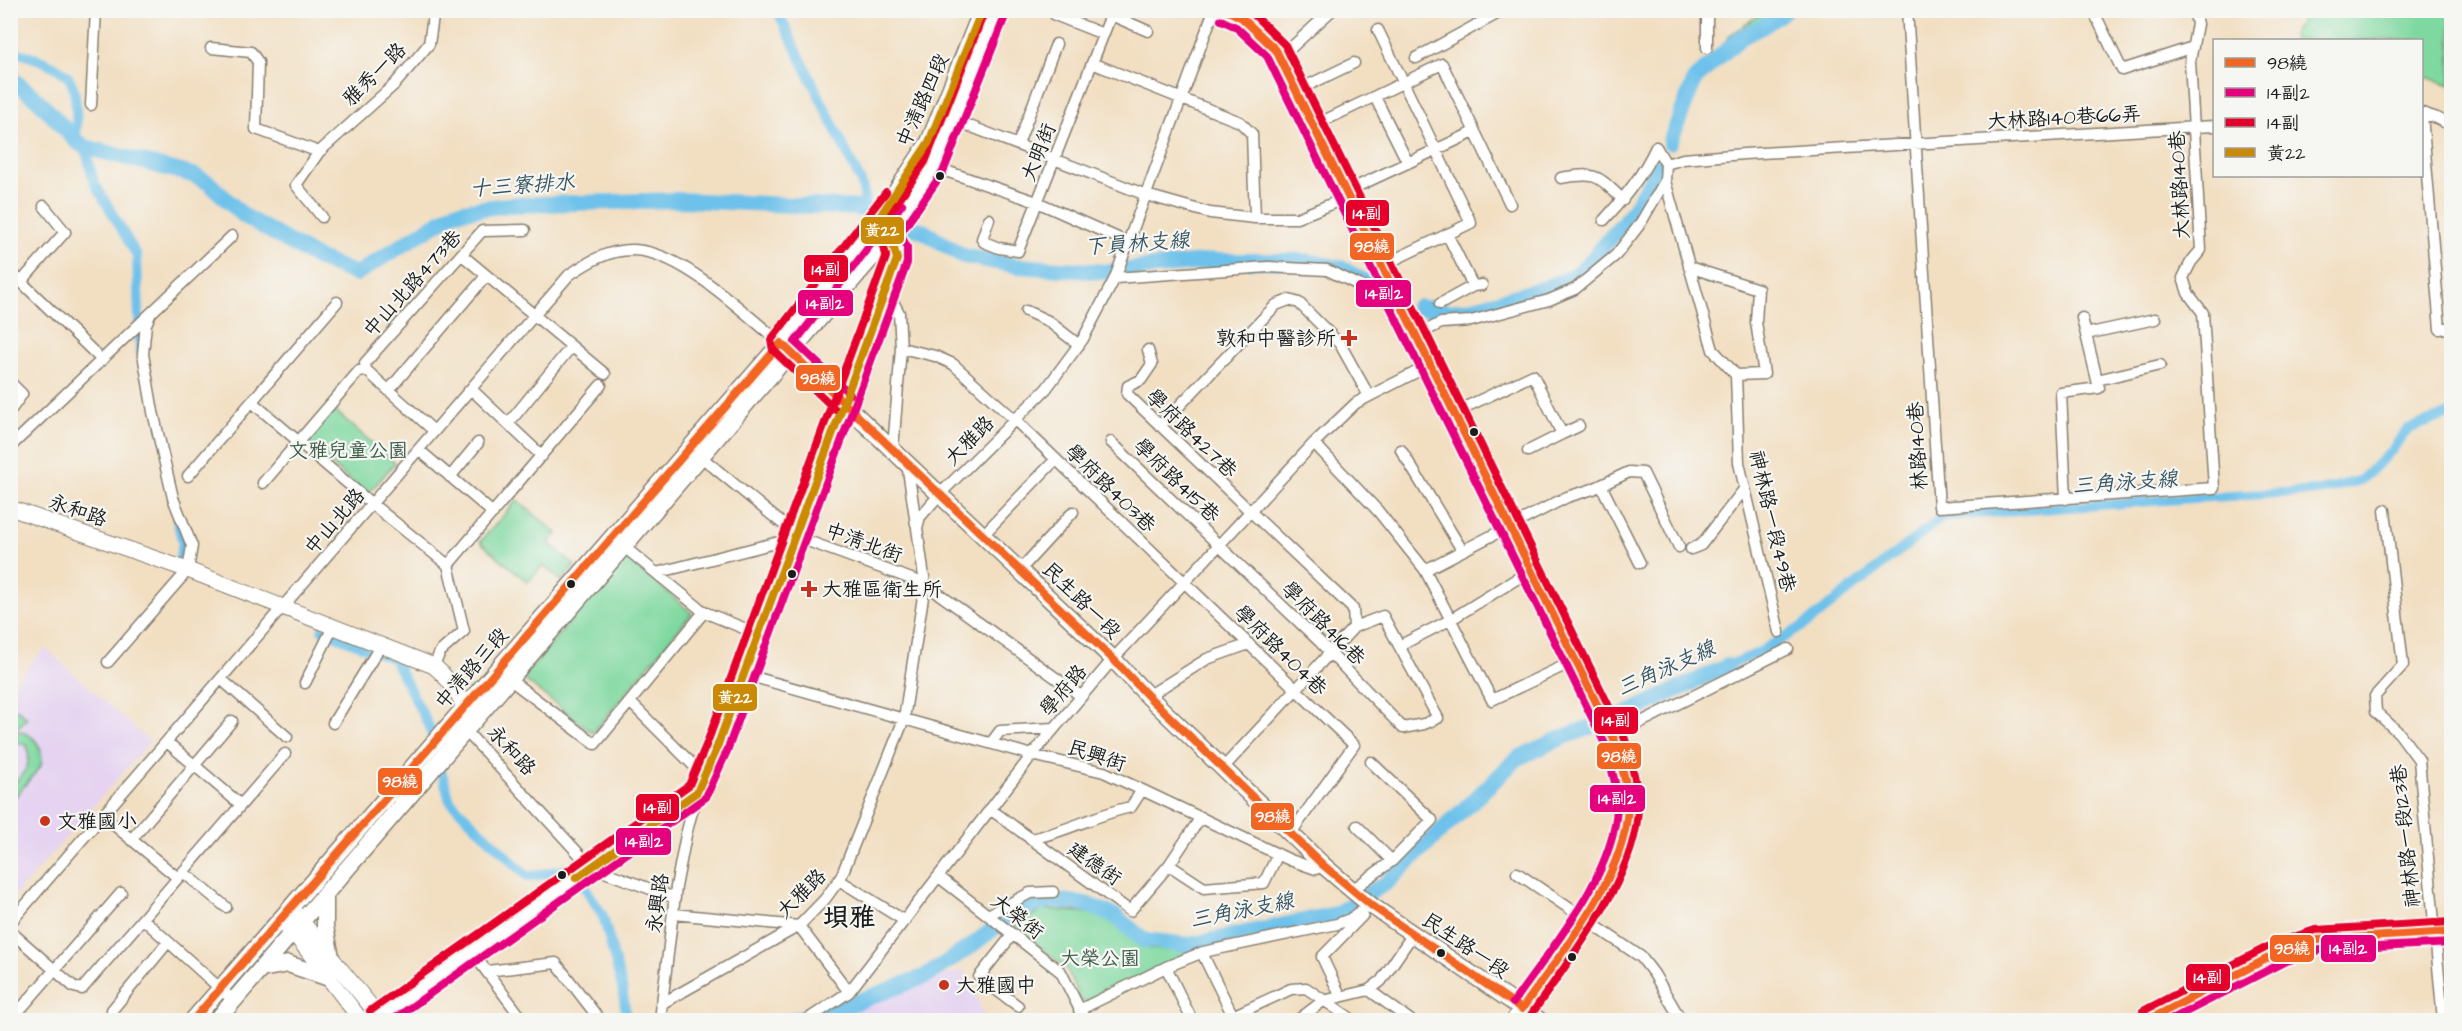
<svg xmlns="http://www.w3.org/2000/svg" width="2462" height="1031" viewBox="0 0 2462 1031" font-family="'Architects Daughter','LXGW WenKai TC',sans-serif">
  <rect width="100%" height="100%" fill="#f6f6f2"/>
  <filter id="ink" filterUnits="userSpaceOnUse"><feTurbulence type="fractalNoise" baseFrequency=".0167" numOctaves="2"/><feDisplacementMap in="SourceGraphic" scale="12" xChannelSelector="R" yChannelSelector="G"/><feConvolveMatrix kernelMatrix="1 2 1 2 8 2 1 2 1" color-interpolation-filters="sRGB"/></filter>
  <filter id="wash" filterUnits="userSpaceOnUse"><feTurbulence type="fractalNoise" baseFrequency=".008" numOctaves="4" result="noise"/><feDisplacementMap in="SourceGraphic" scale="24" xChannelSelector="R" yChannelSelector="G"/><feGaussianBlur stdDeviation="1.35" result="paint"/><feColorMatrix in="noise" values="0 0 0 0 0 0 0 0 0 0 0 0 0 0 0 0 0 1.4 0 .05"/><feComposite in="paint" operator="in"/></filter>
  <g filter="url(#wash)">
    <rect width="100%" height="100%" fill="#f2dfc2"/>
    <!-- built -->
    <path fill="#e5d3f1" d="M 45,648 L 150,742 L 11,900 L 11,687 Z
      M 964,969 L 986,1020 L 827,1020 L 868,1002 Z"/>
    <!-- green -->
    <path fill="#7ed89f" stroke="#4d7a5e" stroke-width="1.5" d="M 1766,10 L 1780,11 L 1725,42 L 1730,35 Z
      M 2300,11 L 2451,11 L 2451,85 L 2422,76 L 2422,40 L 2293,40 L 2293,31 L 2300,25 Z
      M 332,408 L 395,463 L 367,495 L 304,441 Z
      M 517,500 L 557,533 L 549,543 L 575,566 L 561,581 L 543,565 L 528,582 L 480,542 Z
      M 625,557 L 692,613 L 593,733 L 522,678 Z
      M 16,708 L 27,718 L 15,731 C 34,732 44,747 41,766 L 11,802 L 11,787 C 25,771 32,767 27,745 L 11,741 L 11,715 Z
      M 1043,909 L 1090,913 L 1114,923 L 1138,944 L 1151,949 L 1201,951 L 1089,1003 L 1081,1001 L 1066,968 L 1014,926 Z"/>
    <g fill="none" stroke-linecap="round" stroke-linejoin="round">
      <!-- canal -->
      <path stroke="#6dc1ea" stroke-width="10" d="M 777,10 L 861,182 L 865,199 L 859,208
        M 10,50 C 27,56 54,62 67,76 C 79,88 76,125 76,141
        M 85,147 L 94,182 L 137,256 L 140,350
        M 177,520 L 183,543 L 177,572
        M 322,630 L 394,659 L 429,726 L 432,736
        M 1727,666 L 1758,653 L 1805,625 L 1944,516 L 2194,498 L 2319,491 L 2361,480 L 2391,451 L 2408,429 L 2452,413
        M 438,759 L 450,801 L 528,877 L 573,868 L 603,916 L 622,987 L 627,1020"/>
      <!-- river -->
      <path stroke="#6dc1ea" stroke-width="16" d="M 10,77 L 40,102 L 76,141 L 85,147 L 193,175 L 209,183 L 244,216 L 317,258 L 356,274 L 455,212 L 508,205 L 680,200 L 859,208 L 923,231 L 963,256 L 1017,266 L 1107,272 L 1212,261 L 1306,261 L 1341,268 L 1386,294
        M 1670,142 L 1695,79 L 1740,38 L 1765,25 L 1786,10
        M 1418,307 L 1451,312 L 1471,309 L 1545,288 L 1570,278 L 1586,267 L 1632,212 L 1659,166
        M 792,1020 L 851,1004 L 926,976 L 971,946 L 1019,909 L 1052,900 L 1086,904 L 1115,916 L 1144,940 L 1189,945 L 1336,914 L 1386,883 L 1518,758 L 1561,738 L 1628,713 L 1727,666"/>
    </g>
  </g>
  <g filter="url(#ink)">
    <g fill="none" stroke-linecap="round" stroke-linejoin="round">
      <defs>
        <path id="street" d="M 1707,10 L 1707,48
          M 1907,10 L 1939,507 L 2214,488 L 2203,313 L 2188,293 L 2183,278 L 2191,262 L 2201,250 L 2190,61 L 2197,24 L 2194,10
          M 2093,10 L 2122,70 L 2193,47
          M 1055,15 L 1103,34
          M 1111,15 L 1148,31
          M 1378,30 L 1471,223 L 1381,266
          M 211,48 L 251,52 L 258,62 L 256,129 L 319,152
          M 1280,58 L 1332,10
          M 1416,58 L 1504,10
          M 1092,63 L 1240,122 L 1252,134 L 1255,218
          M 1296,91 L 1354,63
          M 1375,97 L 1408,163
          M 91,105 L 96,10
          M 2422,113 L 2437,118 L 2452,126
          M 2422,115 L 2440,329 L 2452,327
          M 954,120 L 1146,195 L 1210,213 L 1255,218 L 1297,218 L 1348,197
          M 1313,126 L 1442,64 L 1510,204
          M 1018,144 L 1056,44
          M 1666,164 L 1683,159 L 1744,154 L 2214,126
          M 934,167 L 1037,202 L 1129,243
          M 1561,178 C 1598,172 1597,175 1623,200
          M 1665,181 L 1713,350 L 1736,375 L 1739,463 L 1779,632
          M 1345,192 L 1474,132
          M 322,217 L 296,185 L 319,152 L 395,84 L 429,44 L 434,10
          M 989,219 L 982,239 L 984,242 L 999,248 L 1018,251 L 1113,10
          M 1604,220 C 1625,197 1643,175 1656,147
          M 1447,234 L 1473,286
          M 462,255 L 605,374
          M 1689,267 L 1758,289 L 1756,322 L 1764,374 L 1736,375
          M 10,271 L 102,360
          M 1115,278 L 1268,267 L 1327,270 L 1359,285 L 1403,311
          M 21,282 L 65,232 L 44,206
          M 886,288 L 899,313 L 901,348 L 893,449
          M 1440,304 L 1473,286 L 1482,285
          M 1026,311 L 1048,321 L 1079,345
          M 2086,334 L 2155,319
          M 1415,336 L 1441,323 L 1471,321 L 1549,300 L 1575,289 L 1616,255 L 1640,224 L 1665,181 L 1666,164 L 1656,147
          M 901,348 L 935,356 L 953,364 L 1015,420 L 1354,745 L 1291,833
          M 1148,350 L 1152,364 L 1141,380 L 1128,386 L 1127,394 L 1353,609 L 1354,627
          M 366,370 L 365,363 L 482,231 L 525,230
          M 366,370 L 434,431
          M 2097,380 L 2160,365
          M 10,382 L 22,394 L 10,411
          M 471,389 L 542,456
          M 389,390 L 486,276
          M 252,402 L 372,504 L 448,565
          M 1453,413 L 1533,375 L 1562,434 L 1528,451
          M 508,424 L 571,347
          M 1160,426 L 1276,305 L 1289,300 L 1299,303 L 1340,344 L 1369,396
          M 1562,434 L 1579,426
          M 1111,442 L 1320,642 L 1330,653 L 1403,728 L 1424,724 L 1438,718 L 1383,616 L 1354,627 L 1223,768
          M 1314,443 L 1378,511 L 1425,570 L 1492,700 L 1576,660
          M 10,447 L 232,236
          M 419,450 L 493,513
          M 1401,450 L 1462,550
          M 700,456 L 784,525 L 794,536 L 925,584 L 1081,696
          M 907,463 L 916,524
          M 188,476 L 337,302
          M 450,477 L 478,443
          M 263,483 L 359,371 L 366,370
          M 1601,485 L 1640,563
          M 2066,499 L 2061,393 L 2099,388 L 2082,318
          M 2385,510 L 2403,665 L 2375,696 L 2376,712 L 2399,733 L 2419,760 L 2443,1020
          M 983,535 L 1056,459
          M 623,546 L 704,612 L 758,634
          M 1691,549 L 1701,545 L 1745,488
          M 448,565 L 601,385
          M 1020,570 L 1073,512
          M 1425,570 L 1567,497 L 1593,489 L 1629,472 L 1643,473 L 1679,547
          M 656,573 L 783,541 L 794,536
          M 1399,646 L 1450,620 L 1531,570
          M 108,662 L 188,570 L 192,546 L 173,498 L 153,412 L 143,354 L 146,324 L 151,313
          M 434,666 L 440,652 L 464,631 L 448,565
          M 743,674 L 1032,755 L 1104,772 L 1290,860 L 1316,869 L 1323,865
          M 221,679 L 287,737
          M 509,679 L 595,744 L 704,612
          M 305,683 L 333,627
          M 1148,696 L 1207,659 L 1249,644
          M 630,702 L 704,776
          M 333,723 L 381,645
          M 465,730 L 591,867 L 675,898
          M 1613,736 L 1788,649
          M 167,742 L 241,805
          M 991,743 L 1000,731 L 1054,728
          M 990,809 L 1130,911 L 1169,865 L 1201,817
          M 103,816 L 178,878
          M 1357,826 L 1392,861
          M 1030,839 C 1065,833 1096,814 1131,807 L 1142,790
          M 131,840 L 232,721
          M 1169,865 L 1204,888 L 1264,883 L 1278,854
          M 183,872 L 226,907
          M 1517,873 L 1641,957 L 1654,974 L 1681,1020
          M 939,877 L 1061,972 L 1085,1020
          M 839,880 L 905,921
          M 1352,890 L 1392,861 L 1432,820 L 1371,762
          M 673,914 L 799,926 L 849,992
          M 988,915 L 1030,893 L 1053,892
          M 143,919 L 234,1001
          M 10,923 L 569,275 C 588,262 608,250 632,250 C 681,250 743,313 781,343
          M 10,931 L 74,987 L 82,989 L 285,754
          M 1013,934 L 979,977 L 1018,1006
          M 472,952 L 523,1020
          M 1202,953 L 1233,1016
          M 1166,967 L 1192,1020
          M 487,971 L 556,963 L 600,1020
          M 1369,990 L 1410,1020
          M 1340,995 L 1322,957 L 1363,915
          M 661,1004 L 799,926 L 825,899 L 841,877 L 904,719 L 925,584 L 917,528 L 920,517 L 940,494 L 1046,389 L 1083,339 L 1115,278 L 1214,10
          M 112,1010 L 168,942
          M 1079,1010 L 1166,967 L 1203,952 L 1337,924 L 1350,919 L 1370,904
          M 12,1019 L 121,893
          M 376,1020 L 697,792
          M 660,1020 L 676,887 L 686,835 L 697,792 L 717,747 L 897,259 C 897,242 888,233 875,224
          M 807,1020 L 849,992 L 1032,755 L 1113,659 L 1314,443 L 1356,403 L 1430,365
          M 1224,1020 L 1291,989 L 1306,988 L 1353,1020
          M 1298,1020 L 1323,1001 L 1369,990 L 1381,981 L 1413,934"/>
        <path id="secondary" d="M 1225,10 L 1242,18 L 1276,50 L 1615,741 L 1628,807 L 1625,832 L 1617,860 L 1603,887 L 1514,1020
          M 10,508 L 188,570 L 434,666 C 450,680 464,697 465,719
          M 295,913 L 382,1020
          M 280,919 L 293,932 L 361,1020
          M 2148,1020 L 2280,952 L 2318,940 L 2452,932"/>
        <path id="primary" d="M 781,344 L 1113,659 L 1148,696 L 1323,865 L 1352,890 L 1372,906 L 1539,1020
          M 325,894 L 325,927 L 331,957
          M 261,969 L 288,964 L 329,978
          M 193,1020 L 781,343 L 875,224 L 929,142 L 982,10
          M 217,1020 L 879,249 L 934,167 L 996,10"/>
      </defs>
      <!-- street casing -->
      <use href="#street" stroke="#877e6f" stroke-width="13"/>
      <!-- secondary casing -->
      <use href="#secondary" stroke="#877e6f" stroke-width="17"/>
      <!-- primary casing -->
      <use href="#primary" stroke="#877e6f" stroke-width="19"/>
      <!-- street -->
      <use href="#street" stroke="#fff" stroke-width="10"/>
      <!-- secondary -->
      <use href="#secondary" stroke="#fff" stroke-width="15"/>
      <!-- primary -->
      <use href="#primary" stroke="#fff" stroke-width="16"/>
      <defs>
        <path id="bus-1" d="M 1226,10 L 1242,18 L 1276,50 L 1615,741 C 1620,763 1629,786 1628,808 C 1624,880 1561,952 1522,1009
          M 193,1020 L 781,343 L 1113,659 L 1148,696 L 1323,865 L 1372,906 L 1522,1009
          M 2148,1020 L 2280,952 L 2318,940 L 2452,932"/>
        <path id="bus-2" d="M 1221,20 L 1236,27 L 1267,56 L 1605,744 C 1609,765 1619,786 1617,807 C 1614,876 1551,948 1513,1003
          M 850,394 L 795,342 L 902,204
          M 393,1020 L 706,797 L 727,751 L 907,263 L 907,247 L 900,234 L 943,172 L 1006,14
          M 2170,1020 L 2284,962 L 2320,950 L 2452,943"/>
        <path id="bus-3" d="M 1249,10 L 1285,45 L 1625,739 C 1630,761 1638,783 1638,806 C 1638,876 1569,959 1531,1015
          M 836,410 L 773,350 L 771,340 L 886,192
          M 370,1011 L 689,785 L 707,743 L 886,257 C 886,246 876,240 878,229 L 925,162 L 985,10
          M 2143,1011 L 2275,943 L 2315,930 L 2451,922"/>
        <path id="bus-4" d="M 576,878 L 697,792 L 717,747 L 897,259 L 891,238 L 875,224 L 929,142 L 982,10"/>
      </defs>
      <!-- bus-1 casing -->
      <use href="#bus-1" stroke="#f6f6f2" stroke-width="12"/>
      <!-- bus-2 casing -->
      <use href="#bus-2" stroke="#f6f6f2" stroke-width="12"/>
      <!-- bus-3 casing -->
      <use href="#bus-3" stroke="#f6f6f2" stroke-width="12"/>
      <!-- bus-4 casing -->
      <use href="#bus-4" stroke="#f6f6f2" stroke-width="12"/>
      <!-- bus-1 -->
      <use href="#bus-1" stroke="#f26522" stroke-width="8"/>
      <!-- bus-2 -->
      <use href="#bus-2" stroke="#e5007d" stroke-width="8"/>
      <!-- bus-3 -->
      <use href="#bus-3" stroke="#e4002b" stroke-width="8"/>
      <!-- bus-4 -->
      <use href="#bus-4" stroke="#cb8a06" stroke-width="8"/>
    </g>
  </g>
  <!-- markers -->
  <g fill="#1c1c1c" stroke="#f6f6f2" stroke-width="2">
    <circle cx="940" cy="176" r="5"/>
    <circle cx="1474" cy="432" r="5"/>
    <circle cx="792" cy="574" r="5"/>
    <circle cx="571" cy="584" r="5"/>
    <circle cx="562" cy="875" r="5"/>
    <circle cx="1441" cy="953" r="5"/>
    <circle cx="1572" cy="957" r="5"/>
  </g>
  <g fill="#c8321e" stroke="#f6f6f2" stroke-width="2">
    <path d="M1346 329h6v6h6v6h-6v6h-6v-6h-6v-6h6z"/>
    <path d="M806 580h6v6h6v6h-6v6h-6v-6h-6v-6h6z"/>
    <circle cx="45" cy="821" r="6"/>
    <circle cx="944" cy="985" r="6"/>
  </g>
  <g text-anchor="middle" stroke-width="4.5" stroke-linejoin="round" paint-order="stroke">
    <!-- street labels -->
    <g font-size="20" fill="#1c1c1c" stroke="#f6f6f2">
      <text transform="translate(374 74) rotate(-45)" y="7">雅秀一路</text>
      <text transform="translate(922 100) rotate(-66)" y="7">中清路四段</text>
      <text transform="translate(2064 117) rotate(-3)" y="7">大林路140巷66弄</text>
      <text transform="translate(1038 152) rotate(-68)" y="7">大明街</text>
      <text transform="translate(2179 185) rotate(-93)" y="7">大林路140巷</text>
      <text transform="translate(412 283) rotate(-48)" y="7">中山北路473巷</text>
      <text transform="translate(1192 433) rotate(44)" y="7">學府路427巷</text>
      <text transform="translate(969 440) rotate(-45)" y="7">大雅路</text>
      <text transform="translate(1917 446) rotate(-93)" y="7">林路140巷</text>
      <text transform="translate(1177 480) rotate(44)" y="7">學府路415巷</text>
      <text transform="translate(1111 488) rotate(44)" y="7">學府路403巷</text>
      <text transform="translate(78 510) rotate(19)" y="7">永和路</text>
      <text transform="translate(334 521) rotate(-49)" y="7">中山北路</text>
      <text transform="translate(1773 521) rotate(77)" y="7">神林路一段49巷</text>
      <text transform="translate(864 542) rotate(20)" y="7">中清北街</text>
      <text transform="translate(1082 600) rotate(44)" y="7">民生路一段</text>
      <text transform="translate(1324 623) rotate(45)" y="7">學府路416巷</text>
      <text transform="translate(1281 650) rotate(44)" y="7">學府路404巷</text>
      <text transform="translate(471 668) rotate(-49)" y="7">中清路三段</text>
      <text transform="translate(1063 690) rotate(-50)" y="7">學府路</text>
      <text transform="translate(512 750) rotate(47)" y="7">永和路</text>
      <text transform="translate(1097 755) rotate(18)" y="7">民興街</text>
      <text transform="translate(2405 836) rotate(-96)" y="7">神林路一段123巷</text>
      <text transform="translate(1095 863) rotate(35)" y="7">建德街</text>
      <text transform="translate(801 893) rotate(-45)" y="7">大雅路</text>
      <text transform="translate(657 903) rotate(-82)" y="7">永興路</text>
      <text transform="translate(1018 916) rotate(38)" y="7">大榮街</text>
      <text transform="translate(1466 945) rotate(34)" y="7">民生路一段</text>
    </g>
    <!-- poi labels -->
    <g font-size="20" fill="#1c1c1c" stroke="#f6f6f2" text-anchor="start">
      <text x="1336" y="345" text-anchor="end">敦和中醫診所</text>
      <text x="822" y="596">大雅區衛生所</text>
      <text x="57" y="828">文雅國小</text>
      <text x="956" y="992">大雅國中</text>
    </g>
    <!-- park labels -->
    <g font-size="20" fill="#3e5e4a" stroke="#f6f6f2">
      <text x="348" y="457">文雅兒童公園</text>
      <text x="1100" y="965">大榮公園</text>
    </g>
    <!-- water labels -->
    <g font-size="21" font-style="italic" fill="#385664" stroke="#f6f6f2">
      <text transform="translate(522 185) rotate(-4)" y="7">十三寮排水</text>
      <text transform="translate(1137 243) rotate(-4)" y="7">下員林支線</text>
      <text transform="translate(2125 482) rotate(-4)" y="7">三角泳支線</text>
      <text transform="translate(1666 668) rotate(-24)" y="7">三角泳支線</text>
      <text transform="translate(1242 910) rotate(-11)" y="7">三角泳支線</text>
    </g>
    <!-- district labels -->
    <g font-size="26" font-weight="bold" fill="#1c1c1c" stroke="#f6f6f2">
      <text x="849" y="926">垻雅</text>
    </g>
  </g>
  <g stroke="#f6f6f2" stroke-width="2">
    <rect x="1345" y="199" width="45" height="28" rx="6" fill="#e4002b"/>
    <rect x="860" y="216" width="45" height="29" rx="6" fill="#cb8a06"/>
    <rect x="1349" y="232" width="46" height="29" rx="6" fill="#f26522"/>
    <rect x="803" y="254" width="46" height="29" rx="6" fill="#e4002b"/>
    <rect x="1355" y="279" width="57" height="29" rx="6" fill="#e5007d"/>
    <rect x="797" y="289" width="57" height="28" rx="6" fill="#e5007d"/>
    <rect x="795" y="364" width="46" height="28" rx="6" fill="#f26522"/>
    <rect x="712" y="683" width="46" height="29" rx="6" fill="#cb8a06"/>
    <rect x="1593" y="706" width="46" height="29" rx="6" fill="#e4002b"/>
    <rect x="1596" y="742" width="46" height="28" rx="6" fill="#f26522"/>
    <rect x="377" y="767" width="46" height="29" rx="6" fill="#f26522"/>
    <rect x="1589" y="784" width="57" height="29" rx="6" fill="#e5007d"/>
    <rect x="635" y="793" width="45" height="29" rx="6" fill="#e4002b"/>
    <rect x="1250" y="802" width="45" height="29" rx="6" fill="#f26522"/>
    <rect x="615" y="827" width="57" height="29" rx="6" fill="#e5007d"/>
    <rect x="2269" y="934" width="46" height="29" rx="6" fill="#f26522"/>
    <rect x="2320" y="934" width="57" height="29" rx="6" fill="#e5007d"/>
    <rect x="2185" y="963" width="46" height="29" rx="6" fill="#e4002b"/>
  </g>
  <g font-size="16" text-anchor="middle" font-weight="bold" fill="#fff">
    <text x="1367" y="219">14副</text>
    <text x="882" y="236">黃22</text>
    <text x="1372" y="252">98繞</text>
    <text x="826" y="275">14副</text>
    <text x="1384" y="299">14副2</text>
    <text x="825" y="309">14副2</text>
    <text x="818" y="384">98繞</text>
    <text x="735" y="703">黃22</text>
    <text x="1616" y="726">14副</text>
    <text x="1619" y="762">98繞</text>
    <text x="400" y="787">98繞</text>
    <text x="1617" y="804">14副2</text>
    <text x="658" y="813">14副</text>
    <text x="1273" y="822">98繞</text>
    <text x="644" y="847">14副2</text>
    <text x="2292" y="954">98繞</text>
    <text x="2348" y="954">14副2</text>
    <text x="2208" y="983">14副</text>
  </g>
  <!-- margin -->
  <rect width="2462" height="1031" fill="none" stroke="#f6f6f2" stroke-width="36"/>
  <!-- legend -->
  <rect x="2213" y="39" width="210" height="138" fill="#f6f6f2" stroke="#9f9f9c" stroke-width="1.5"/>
  <rect x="2225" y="58" width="30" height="9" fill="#f26522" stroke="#9f9f9c" stroke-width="1.5"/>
  <text x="2267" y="69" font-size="18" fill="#1c1c1c">98繞</text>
  <rect x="2225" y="88" width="30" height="9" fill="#e5007d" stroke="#9f9f9c" stroke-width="1.5"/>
  <text x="2267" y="99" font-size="18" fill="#1c1c1c">14副2</text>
  <rect x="2225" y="118" width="30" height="9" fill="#e4002b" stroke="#9f9f9c" stroke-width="1.5"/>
  <text x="2267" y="129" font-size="18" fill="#1c1c1c">14副</text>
  <rect x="2225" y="148" width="30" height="9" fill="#cb8a06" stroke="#9f9f9c" stroke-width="1.5"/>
  <text x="2267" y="159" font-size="18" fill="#1c1c1c">黃22</text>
</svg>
